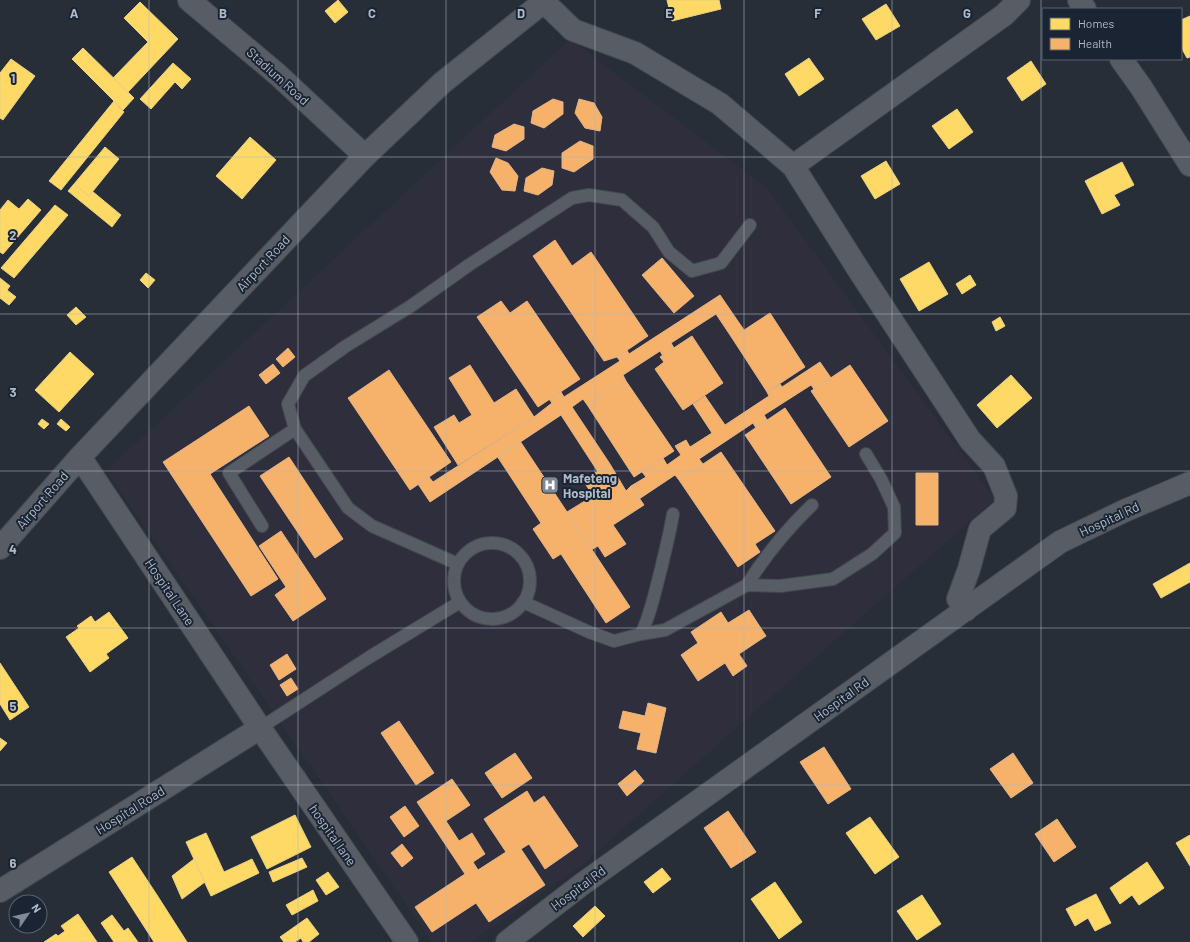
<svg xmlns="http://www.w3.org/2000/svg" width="1190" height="942" viewBox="0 0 1190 942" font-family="Barlow,sans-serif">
  <rect width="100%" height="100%" fill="#272e37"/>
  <!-- medical -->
  <path fill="#2f2e3d" d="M 570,39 L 767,188 L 995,499 L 580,867 L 471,942 L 432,942 L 106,471 Z"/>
  <!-- homes -->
  <path fill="#ffd966" stroke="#e8d084" d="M 338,0 L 348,12 L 335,23 L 325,11 Z
    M 667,0 L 719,0 L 721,9 L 672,21 Z
    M 140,2 L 178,39 L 128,92 L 113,78 L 148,42 L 124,18 Z
    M 886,4 L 900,26 L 876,40 L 862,19 Z
    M 1190,16 L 1190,57 L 1187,58 L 1181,47 L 1181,20 Z
    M 83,48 L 134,98 L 123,110 L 72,59 Z
    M 809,58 L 824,79 L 799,96 L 785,74 Z
    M 11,59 L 35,76 L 3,120 L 0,118 L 0,73 Z
    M 1031,61 L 1046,84 L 1022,101 L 1007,78 Z
    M 173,63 L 191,79 L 182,89 L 175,82 L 151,109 L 140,99 Z
    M 114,101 L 124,112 L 61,190 L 49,181 Z
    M 957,109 L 973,132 L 949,149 L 932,126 Z
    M 250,137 L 276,160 L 242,199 L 216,176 Z
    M 105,147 L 119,159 L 89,196 L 74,184 Z
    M 886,161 L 900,184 L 875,199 L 861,176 Z
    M 1122,162 L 1134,185 L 1114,195 L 1120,205 L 1102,214 L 1085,181 Z
    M 74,184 L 89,196 L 92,191 L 121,215 L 112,227 L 68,191 Z
    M 28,199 L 41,210 L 3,254 L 0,252 L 0,210 L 8,200 L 19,209 Z
    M 55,205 L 68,215 L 14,278 L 1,268 Z
    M 929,262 L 948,294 L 919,311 L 900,279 Z
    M 146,273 L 155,280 L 148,288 L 140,280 Z
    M 970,275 L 976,285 L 962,294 L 956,284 Z
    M 0,278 L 10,286 L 7,290 L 16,297 L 9,305 L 0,298 Z
    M 76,307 L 86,317 L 76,325 L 67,315 Z
    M 1000,317 L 1005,326 L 996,331 L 992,322 Z
    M 70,352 L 94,374 L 59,412 L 35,390 Z
    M 1011,375 L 1032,398 L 997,428 L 977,405 Z
    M 42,419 L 49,424 L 44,429 L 38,424 Z
    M 61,419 L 70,427 L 66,431 L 57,424 Z
    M 1190,563 L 1190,582 L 1161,598 L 1153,584 Z
    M 109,612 L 128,638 L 106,654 L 109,658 L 90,672 L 66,637 L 79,628 L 77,626 L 91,616 L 95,622 Z
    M 0,663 L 29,707 L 10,720 L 0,704 Z
    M 0,738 L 7,743 L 0,751 Z
    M 295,815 L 311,847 L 267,869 L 251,837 Z
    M 870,817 L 899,857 L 875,874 L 846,833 Z
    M 206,833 L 224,872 L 252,859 L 259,873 L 211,896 L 186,842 Z
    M 1190,835 L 1190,866 L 1176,843 Z
    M 132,857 L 157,895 L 187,942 L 154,942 L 109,872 Z
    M 302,858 L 307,867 L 273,882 L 269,872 Z
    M 194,859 L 205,882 L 182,899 L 172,876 Z
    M 1147,862 L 1164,888 L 1139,905 L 1132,895 L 1120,904 L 1110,888 Z
    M 662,868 L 671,879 L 653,893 L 644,882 Z
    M 328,872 L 339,887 L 326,895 L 316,880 Z
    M 775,882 L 802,922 L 779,939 L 751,899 Z
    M 313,890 L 318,901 L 292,915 L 286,905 Z
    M 1096,894 L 1111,923 L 1095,931 L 1088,918 L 1075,926 L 1066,909 Z
    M 922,895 L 941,924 L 917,940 L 897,911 Z
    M 595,906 L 605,916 L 583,937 L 573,926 Z
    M 78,914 L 97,942 L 44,942 L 56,934 L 58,936 L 65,931 L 61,926 Z
    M 112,915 L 124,931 L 128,928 L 138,942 L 114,942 L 101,923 Z
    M 307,918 L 319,934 L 309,942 L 303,942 L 301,938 L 295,942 L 284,942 L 280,937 Z"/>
  <!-- health -->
  <path fill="#f6b26b" stroke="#e1b487" d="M 553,99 L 563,102 L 563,114 L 544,128 L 531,123 L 533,111 Z
    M 579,99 L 594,103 L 602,117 L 600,131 L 585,128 L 575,113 Z
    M 514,124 L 524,127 L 524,139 L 506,151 L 492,147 L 495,135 Z
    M 580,141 L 593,146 L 593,159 L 574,172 L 562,168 L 562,153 Z
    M 496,158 L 508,163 L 518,176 L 515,191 L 502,190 L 490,172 Z
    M 542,168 L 554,171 L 552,185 L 538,195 L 524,191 L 526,178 Z
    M 555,240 L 572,266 L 591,252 L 648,336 L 617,357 L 604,361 L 533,256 Z
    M 662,258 L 694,296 L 674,313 L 642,275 Z
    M 720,295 L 744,330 L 732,338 L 716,314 L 671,343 L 674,348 L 663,356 L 660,351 L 623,375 L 626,381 L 588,406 L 583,399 L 572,407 L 610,464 L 598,472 L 561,415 L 430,502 L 418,484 L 429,477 L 433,482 L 534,417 L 552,403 L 549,399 L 561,392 L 564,397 L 620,361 L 617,357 L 627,350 L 629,354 Z
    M 501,301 L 510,313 L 527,301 L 580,379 L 538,407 L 477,317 Z
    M 770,313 L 805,367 L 767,392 L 732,338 Z
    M 692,336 L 723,383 L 683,410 L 655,369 L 664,362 L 660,357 Z
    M 288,348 L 295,357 L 283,367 L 276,359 Z
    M 820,362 L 831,378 L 814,389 L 811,385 L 764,415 L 767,420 L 756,428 L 753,423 L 699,459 L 703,464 L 679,480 L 675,475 L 639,499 L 631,486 L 646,477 L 642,472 L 663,458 L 667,465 L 681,455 L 675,446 L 686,440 L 690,447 L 712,433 L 693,404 L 705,396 L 725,425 L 769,396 L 767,392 L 780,384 L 782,387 Z
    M 273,364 L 280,373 L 266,384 L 259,375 Z
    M 470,365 L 494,403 L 516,389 L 534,417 L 458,465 L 434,427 L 454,415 L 459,423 L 472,415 L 449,378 Z
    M 850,365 L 888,421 L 849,447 L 811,391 Z
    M 389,370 L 451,462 L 410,490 L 348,398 Z
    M 626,381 L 674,451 L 634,477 L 588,406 Z
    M 249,406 L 269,436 L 210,474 L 278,579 L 251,596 L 163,462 Z
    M 785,408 L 831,477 L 791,504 L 745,435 Z
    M 520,441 L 630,607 L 606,623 L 561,554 L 553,559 L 533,529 L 541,523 L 497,456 Z
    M 721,452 L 775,531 L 755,544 L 760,552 L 738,567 L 679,480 Z
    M 289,457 L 343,539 L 315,558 L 260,476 Z
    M 610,464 L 626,491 L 631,486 L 644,505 L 613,525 L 626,544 L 605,557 L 598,546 L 591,550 L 567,512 L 593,496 L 583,480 Z
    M 916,473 L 938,473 L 938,525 L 916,525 Z
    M 281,531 L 326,599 L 293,621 L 275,595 L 286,587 L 259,546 Z
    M 749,610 L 766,636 L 739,654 L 747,666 L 733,676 L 725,663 L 698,681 L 681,655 L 698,643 L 691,632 L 721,612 L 728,623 Z
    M 287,654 L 296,669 L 279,680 L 270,665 Z
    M 291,678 L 298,689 L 287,696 L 280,685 Z
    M 648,703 L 666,708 L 656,753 L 637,749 L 641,733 L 619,728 L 623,711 L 645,716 Z
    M 399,721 L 434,773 L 416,785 L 381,733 Z
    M 824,747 L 851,789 L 828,804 L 800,762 Z
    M 515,753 L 532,778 L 502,798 L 485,773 Z
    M 1013,753 L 1033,783 L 1011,798 L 990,769 Z
    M 635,770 L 644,781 L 627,796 L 618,784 Z
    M 452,779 L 470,805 L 446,821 L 459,841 L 472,833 L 485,854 L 473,862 L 478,870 L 506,852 L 484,819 L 527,791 L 534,803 L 544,796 L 578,846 L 545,869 L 529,844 L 521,849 L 545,885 L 489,922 L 476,903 L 432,932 L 415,907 L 465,874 L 417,802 Z
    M 405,806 L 419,826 L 404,837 L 390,817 Z
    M 728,811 L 756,852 L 731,868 L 704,828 Z
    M 1057,819 L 1076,847 L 1054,862 L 1035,834 Z
    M 402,844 L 413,858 L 402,867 L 391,853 Z"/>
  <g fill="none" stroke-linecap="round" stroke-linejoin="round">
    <defs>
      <path id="service" d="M 262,526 L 229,473 L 295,429
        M454 581a38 38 0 1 1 76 0a38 38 0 1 1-76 0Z
        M 458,564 L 372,526 L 348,508 L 295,429 L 288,404 L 304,376 L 346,346 L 411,306 L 469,265 L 572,198 L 589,195 L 622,200 L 653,227 L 669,252 L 692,271 L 721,263 L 750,225
        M 747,585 C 765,556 787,529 812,505
        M 523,602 L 589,632 L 614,641 L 641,634 C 651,614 655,591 661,569 C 665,551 670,533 673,514
        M 641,634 L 665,630 L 747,585 L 780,586 L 833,579 L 872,554 L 895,533 L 894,507 L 881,479 L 866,454
        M 260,728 L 368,658 L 460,602"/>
      <path id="minor" d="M 189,0 L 277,74 L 365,156
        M 1079,0 L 1085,9
        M 543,1 L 573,30 L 635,53 L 720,104 L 793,166 L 1004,15 L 1019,0
        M 1121,59 L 1141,87 L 1190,165
        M 793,166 L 860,272 L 970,440 L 994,466 L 1006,496 L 1005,508 L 980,529 L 969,569 L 958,599 L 966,610
        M 80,457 L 260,728 L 407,942
        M 0,548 L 80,457 L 365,156 L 442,83 L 546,0
        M 0,891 L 260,728
        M 507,942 L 581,885 L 1060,542 L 1124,511 L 1190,483"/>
    </defs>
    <!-- service casing -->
    <use href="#service" stroke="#44484f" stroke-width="14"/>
    <!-- minor casing -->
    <use href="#minor" stroke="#44484f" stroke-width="24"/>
    <!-- service -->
    <use href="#service" stroke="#585c64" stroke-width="12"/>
    <!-- minor -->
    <use href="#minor" stroke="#585c64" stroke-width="22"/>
  </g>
  <!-- grid -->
  <path fill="none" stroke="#b1bac9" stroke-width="1" stroke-opacity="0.55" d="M 149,0 L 149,942M 298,0 L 298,942M 446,0 L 446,942M 595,0 L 595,942M 744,0 L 744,942M 892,0 L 892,942M 1041,0 L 1041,942M 0,157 L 1190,157M 0,314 L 1190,314M 0,471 L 1190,471M 0,628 L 1190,628M 0,785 L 1190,785"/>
  <!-- icons -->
  <defs>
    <symbol id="hospital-square" viewBox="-11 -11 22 22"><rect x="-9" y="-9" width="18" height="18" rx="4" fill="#818996" stroke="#1a2432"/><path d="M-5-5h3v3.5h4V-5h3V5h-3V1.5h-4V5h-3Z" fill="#fff"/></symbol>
  </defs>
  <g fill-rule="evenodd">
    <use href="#hospital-square" x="540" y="475" width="20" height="20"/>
  </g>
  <g text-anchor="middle" stroke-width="4" stroke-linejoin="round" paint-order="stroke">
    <!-- street labels -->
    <g font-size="13" fill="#b1bac9" stroke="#1a2432">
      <text transform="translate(278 76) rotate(42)" y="5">Stadium Road</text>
      <text transform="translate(263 263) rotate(-47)" y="5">Airport Road</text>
      <text transform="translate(42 500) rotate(-49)" y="5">Airport Road</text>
      <text transform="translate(1109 519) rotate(-25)" y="5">Hospital Rd</text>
      <text transform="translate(170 592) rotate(56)" y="5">Hospital Lane</text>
      <text transform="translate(841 699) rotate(-36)" y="5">Hospital Rd</text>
      <text transform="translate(130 810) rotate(-32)" y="5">Hospital Road</text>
      <text transform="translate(333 835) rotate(55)" y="5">hospital lane</text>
      <text transform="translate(578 888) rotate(-37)" y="5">Hospital Rd</text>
    </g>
    <!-- poi labels -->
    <g font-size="13" font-weight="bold" fill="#b1bac9" stroke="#1a2432" text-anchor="start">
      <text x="563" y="483">Mafeteng<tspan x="563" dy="15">Hospital</tspan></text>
    </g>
  </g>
  <g font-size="13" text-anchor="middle" font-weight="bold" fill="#b1bac9" stroke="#1a2432" stroke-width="4" stroke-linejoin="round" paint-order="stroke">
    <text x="74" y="18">A</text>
    <text x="223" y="18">B</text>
    <text x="372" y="18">C</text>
    <text x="521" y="18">D</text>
    <text x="669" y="18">E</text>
    <text x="818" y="18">F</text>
    <text x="967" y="18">G</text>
    <text x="13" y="83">1</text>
    <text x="13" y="240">2</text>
    <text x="13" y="397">3</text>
    <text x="13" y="554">4</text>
    <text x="13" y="711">5</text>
    <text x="13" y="868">6</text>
  </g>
  <!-- legend -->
  <rect x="1042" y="8" width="140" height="52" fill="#1a2432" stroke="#56606e"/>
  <rect x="1050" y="18" width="20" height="12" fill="#ffd966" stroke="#56606e"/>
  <text x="1078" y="28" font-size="12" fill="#b1bac9">Homes</text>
  <rect x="1050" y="38" width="20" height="12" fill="#f6b26b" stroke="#56606e"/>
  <text x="1078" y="48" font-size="12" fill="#b1bac9">Health</text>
  <!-- north arrow -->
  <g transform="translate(28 914) rotate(56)"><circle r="19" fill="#1a2432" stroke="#56606e"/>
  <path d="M0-3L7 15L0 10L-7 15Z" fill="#818996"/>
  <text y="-6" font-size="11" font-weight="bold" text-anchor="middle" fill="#b1bac9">N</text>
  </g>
</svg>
